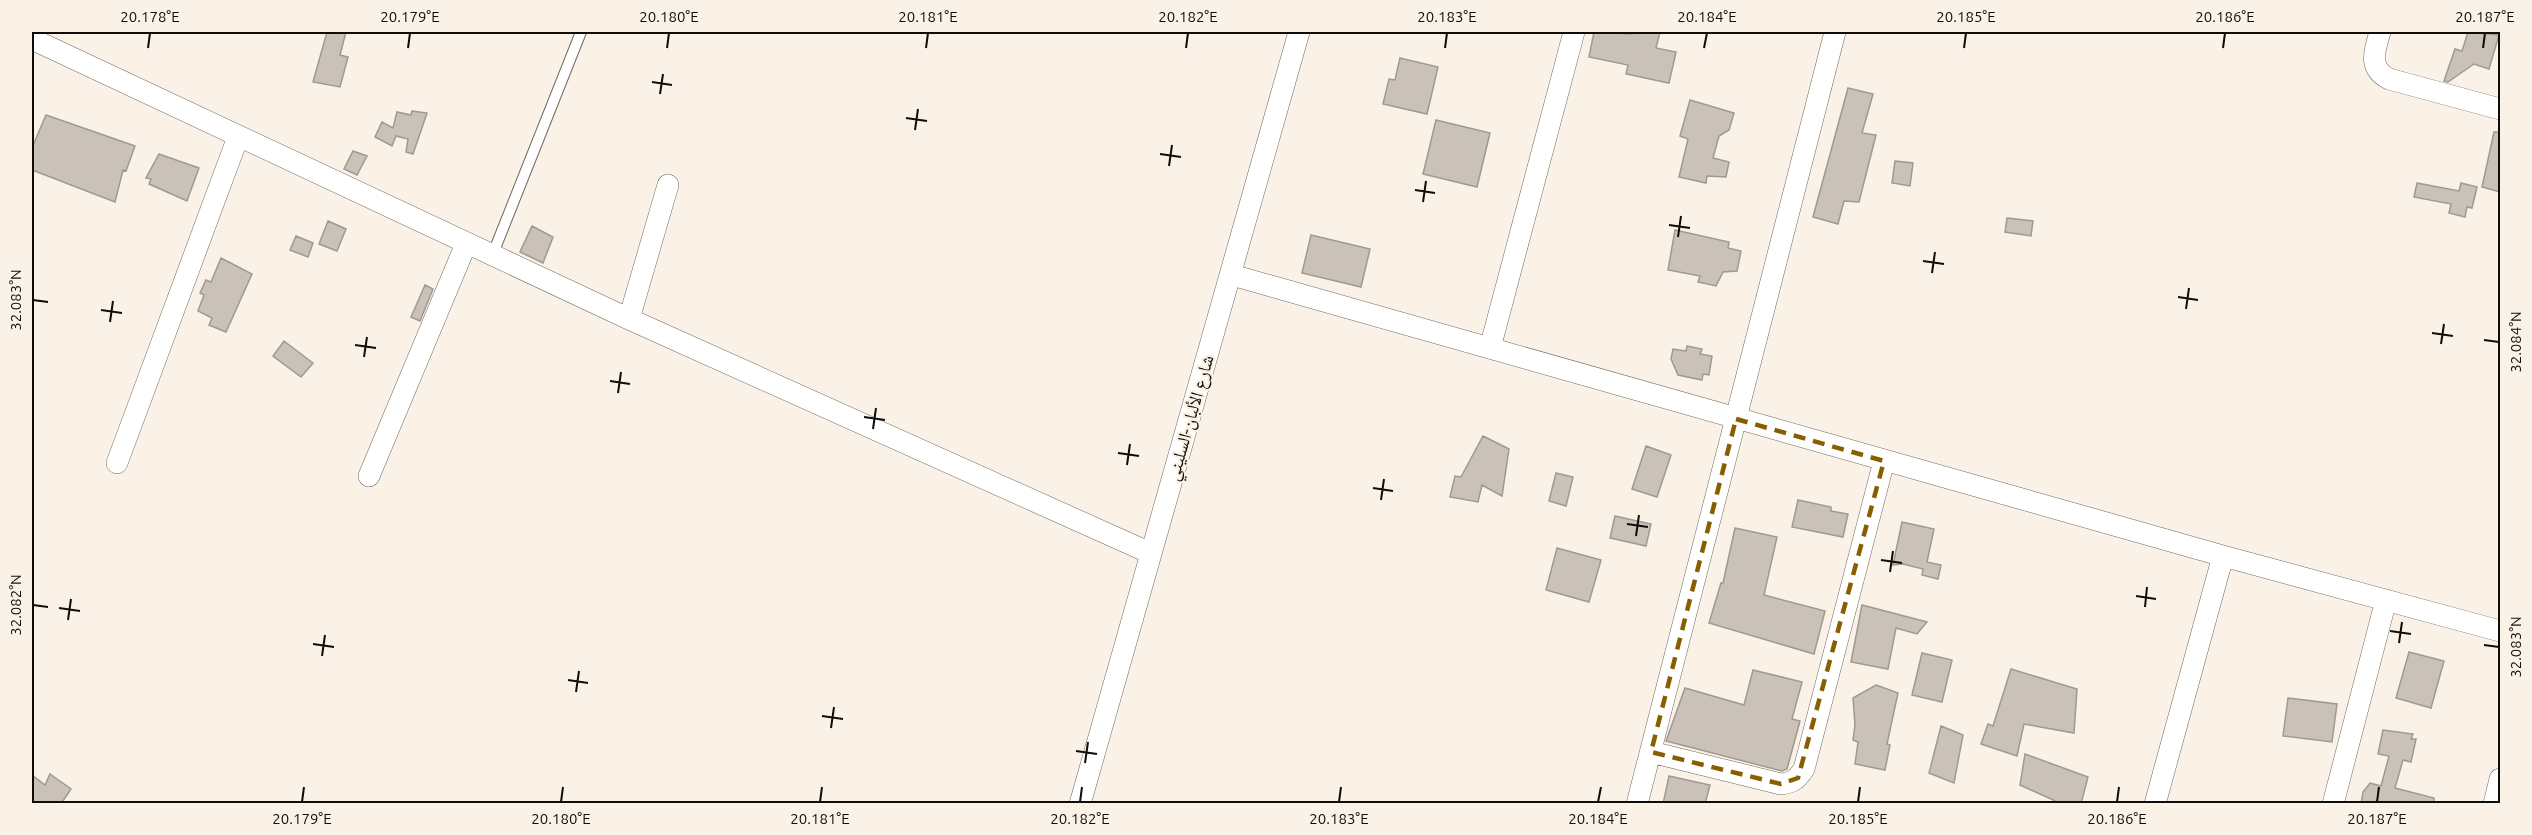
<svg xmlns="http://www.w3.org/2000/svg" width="2532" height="835" viewBox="0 0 2532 835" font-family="Ubuntu,'Noto Naskh Arabic',sans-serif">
  <rect width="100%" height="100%" fill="#faf2e7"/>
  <!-- building -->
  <path fill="#cac2b8" stroke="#a09990" stroke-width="1.5" d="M 327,32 L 346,32 L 340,55 L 348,57 L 340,87 L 313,82 Z
    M 1594,32 L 1632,34 L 1632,32 L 1660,32 L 1656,48 L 1676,52 L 1669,83 L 1626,74 L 1628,65 L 1589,57 Z
    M 2468,32 L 2499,35 L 2489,69 L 2474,64 L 2448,82 L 2444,81 L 2455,49 L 2462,51 Z
    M 1400,58 L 1438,67 L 1427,114 L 1383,104 L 1389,79 L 1395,80 Z
    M 1848,88 L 1873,94 L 1862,133 L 1876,135 L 1859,202 L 1844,201 L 1838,224 L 1813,217 Z
    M 1690,100 L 1734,113 L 1729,130 L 1719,136 L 1713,158 L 1729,162 L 1726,177 L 1707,176 L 1706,183 L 1679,177 L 1688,139 L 1680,136 Z
    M 412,111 L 427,113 L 413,154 L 406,152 L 408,139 L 396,136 L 392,146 L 375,137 L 382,122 L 393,128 L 397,112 L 411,115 Z
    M 46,115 L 135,146 L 126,171 L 123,170 L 115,202 L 32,170 L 32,148 Z
    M 1436,120 L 1490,133 L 1477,187 L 1423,174 Z
    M 2494,132 L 2500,132 L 2500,192 L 2482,187 Z
    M 353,151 L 367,156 L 357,175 L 344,169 Z
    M 159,154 L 199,168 L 187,201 L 149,184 L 151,179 L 146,178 Z
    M 1895,161 L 1913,163 L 1910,186 L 1892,183 Z
    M 2417,183 L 2459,191 L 2461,183 L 2477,187 L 2472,208 L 2467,207 L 2465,217 L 2449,213 L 2451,204 L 2414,197 Z
    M 2007,218 L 2033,221 L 2031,236 L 2005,232 Z
    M 328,221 L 346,229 L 337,251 L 319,244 Z
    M 532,226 L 553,237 L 543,263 L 520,252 Z
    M 1675,230 L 1729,242 L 1728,248 L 1741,251 L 1737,271 L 1723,272 L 1716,286 L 1698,282 L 1700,276 L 1668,270 Z
    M 1311,235 L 1370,249 L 1361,287 L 1302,273 Z
    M 296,236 L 313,243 L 308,257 L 290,250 Z
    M 221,258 L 252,274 L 226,332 L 209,325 L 212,318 L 198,311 L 204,295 L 200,293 L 206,280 L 211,282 Z
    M 425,285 L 433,289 L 420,321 L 411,317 Z
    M 284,341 L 313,363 L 301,377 L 273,356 Z
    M 1687,346 L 1702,349 L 1700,354 L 1712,356 L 1709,375 L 1703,374 L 1702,380 L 1678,375 L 1671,359 L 1673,349 L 1686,351 Z
    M 1483,436 L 1509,449 L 1502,496 L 1482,485 L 1478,502 L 1450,497 L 1455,476 L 1461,477 Z
    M 1646,446 L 1671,455 L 1657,497 L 1632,489 Z
    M 1556,473 L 1573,477 L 1566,506 L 1549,501 Z
    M 1798,500 L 1831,507 L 1831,511 L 1848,514 L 1843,537 L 1792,527 Z
    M 1615,516 L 1651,524 L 1646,546 L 1610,538 Z
    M 1902,522 L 1934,529 L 1927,562 L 1941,565 L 1938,579 L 1922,575 L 1923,569 L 1903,564 L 1893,565 Z
    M 1735,528 L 1777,537 L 1764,595 L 1825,611 L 1814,654 L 1709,623 L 1721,583 L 1723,583 Z
    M 1557,548 L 1601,560 L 1589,602 L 1546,590 Z
    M 1862,605 L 1927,622 L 1917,634 L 1896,628 L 1888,669 L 1851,662 Z
    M 2409,652 L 2444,661 L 2431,708 L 2396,698 Z
    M 1922,653 L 1952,660 L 1942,702 L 1912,695 Z
    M 2011,669 L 2077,689 L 2074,733 L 2024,724 L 2017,756 L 1981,744 L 1988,724 L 1993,726 Z
    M 1753,670 L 1802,682 L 1792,719 L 1800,721 L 1787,769 L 1782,771 L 1666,741 L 1685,688 L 1744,705 Z
    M 1876,685 L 1898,693 L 1887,744 L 1890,745 L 1885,770 L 1855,764 L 1858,742 L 1853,740 L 1855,725 L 1853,698 Z
    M 2288,698 L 2337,704 L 2332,742 L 2283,736 Z
    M 1941,726 L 1963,735 L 1954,783 L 1929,773 Z
    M 2383,730 L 2413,734 L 2411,739 L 2416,739 L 2411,762 L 2403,760 L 2395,788 L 2434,798 L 2434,804 L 2361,804 L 2363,792 L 2370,783 L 2381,786 L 2389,756 L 2378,754 Z
    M 2025,754 L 2088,777 L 2081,804 L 2062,804 L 2020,785 Z
    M 50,774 L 71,789 L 61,804 L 32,804 L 32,775 L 45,785 Z
    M 1669,776 L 1710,785 L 1705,804 L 1663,804 Z"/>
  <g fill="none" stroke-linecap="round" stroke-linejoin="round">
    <defs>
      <path id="service" d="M 492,256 L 581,32"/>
      <path id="minor" d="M 2380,32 C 2374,52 2368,68 2389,79 L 2500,109
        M 32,39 L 629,319 L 1150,553
        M 1232,275 L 2223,556 L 2500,631
        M 629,319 L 668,185
        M 1490,348 L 1574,32
        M 117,463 L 238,137
        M 369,476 L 466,244
        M 1651,752 L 1781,784 C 1793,783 1797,779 1804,769 L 1884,461
        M 1080,804 L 1299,32
        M 1637,804 L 1835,32
        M 2155,804 L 2223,556
        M 2333,804 L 2386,600
        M 2494,804 L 2500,779"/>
    </defs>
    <!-- service casing -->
    <use href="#service" stroke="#6f685f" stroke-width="12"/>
    <!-- minor casing -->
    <use href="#minor" stroke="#6f685f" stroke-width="22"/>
    <!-- service -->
    <use href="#service" stroke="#fff" stroke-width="10"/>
    <!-- minor -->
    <use href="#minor" stroke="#fff" stroke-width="21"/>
  </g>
  <!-- marked area -->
  <path fill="none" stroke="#895e00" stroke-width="4.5" stroke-dasharray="12 8" stroke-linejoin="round" d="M 1736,419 L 1884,461 L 1798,778 L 1781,784 L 1651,752 Z"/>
  <!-- ticks -->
  <path fill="none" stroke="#0f0d09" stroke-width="2" d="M 148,48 L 150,33M 408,48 L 410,33M 667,48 L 669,33M 926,48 L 928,33M 1186,48 L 1188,33M 1445,48 L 1447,33M 1704,48 L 1707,33M 1964,48 L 1966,33M 2223,48 L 2225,33M 2483,48 L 2485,33M 652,82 L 672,85M 660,94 L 663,74M 906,118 L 927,121M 915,130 L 918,109M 1160,154 L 1181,157M 1169,166 L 1172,145M 1415,190 L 1435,193M 1423,202 L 1426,181M 1669,225 L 1690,228M 1678,237 L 1681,216M 1923,261 L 1944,264M 1932,273 L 1935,252M 2178,297 L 2198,300M 33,300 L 48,302M 2186,309 L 2189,288M 101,310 L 122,313M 110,322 L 113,301M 2432,333 L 2453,336M 2484,340 L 2499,342M 2441,344 L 2444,324M 355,345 L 376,348M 364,357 L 367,337M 610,381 L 630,384M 618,393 L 621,372M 864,417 L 885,420M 873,429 L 876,408M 1118,453 L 1139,456M 1127,465 L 1130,444M 1373,488 L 1393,491M 1381,500 L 1384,479M 1627,524 L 1648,527M 1636,536 L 1639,515M 1881,560 L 1902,563M 1890,572 L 1893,551M 2136,596 L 2156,599M 33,605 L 48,607M 2145,607 L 2147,587M 59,608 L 80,611M 68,620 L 71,599M 2390,631 L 2411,634M 2399,643 L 2402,622M 313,644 L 334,647M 2484,645 L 2499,647M 322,656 L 325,635M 568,680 L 588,683M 576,692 L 579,671M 822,716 L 843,719M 831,728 L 834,707M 1076,751 L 1097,754M 1085,763 L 1088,742M 302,802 L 304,787M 561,802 L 563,787M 820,802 L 822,787M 1080,802 L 1082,787M 1339,802 L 1341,787M 1598,802 L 1601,787M 1858,802 L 1860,787M 2117,802 L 2119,787M 2377,802 L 2379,787"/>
  <g text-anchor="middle" stroke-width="4.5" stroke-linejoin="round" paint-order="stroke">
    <!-- street labels -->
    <g font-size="18" fill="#0f0d09" stroke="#faf2e7">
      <text transform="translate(1190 418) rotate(-74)" y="6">شارع الألبان-السليني</text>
    </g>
  </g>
  <!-- border -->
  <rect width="2532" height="835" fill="none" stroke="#faf2e7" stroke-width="66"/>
  <rect x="33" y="33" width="2466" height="769" fill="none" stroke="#0f0d09" stroke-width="2"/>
  <g font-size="15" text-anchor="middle" fill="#0f0d09">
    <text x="150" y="22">20.178°E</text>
    <text x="410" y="22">20.179°E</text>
    <text x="669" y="22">20.180°E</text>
    <text x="928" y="22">20.181°E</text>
    <text x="1188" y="22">20.182°E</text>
    <text x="1447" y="22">20.183°E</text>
    <text x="1707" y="22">20.184°E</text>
    <text x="1966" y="22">20.185°E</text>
    <text x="2225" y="22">20.186°E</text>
    <text x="2485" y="22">20.187°E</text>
    <text transform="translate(16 300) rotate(-90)" y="5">32.083°N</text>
    <text transform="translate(2516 342) rotate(-90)" y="5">32.084°N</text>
    <text transform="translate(16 605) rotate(-90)" y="5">32.082°N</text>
    <text transform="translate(2516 647) rotate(-90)" y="5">32.083°N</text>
    <text x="302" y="824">20.179°E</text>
    <text x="561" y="824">20.180°E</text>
    <text x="820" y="824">20.181°E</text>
    <text x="1080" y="824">20.182°E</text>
    <text x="1339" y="824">20.183°E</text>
    <text x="1598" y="824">20.184°E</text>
    <text x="1858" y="824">20.185°E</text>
    <text x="2117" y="824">20.186°E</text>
    <text x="2377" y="824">20.187°E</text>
  </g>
</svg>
